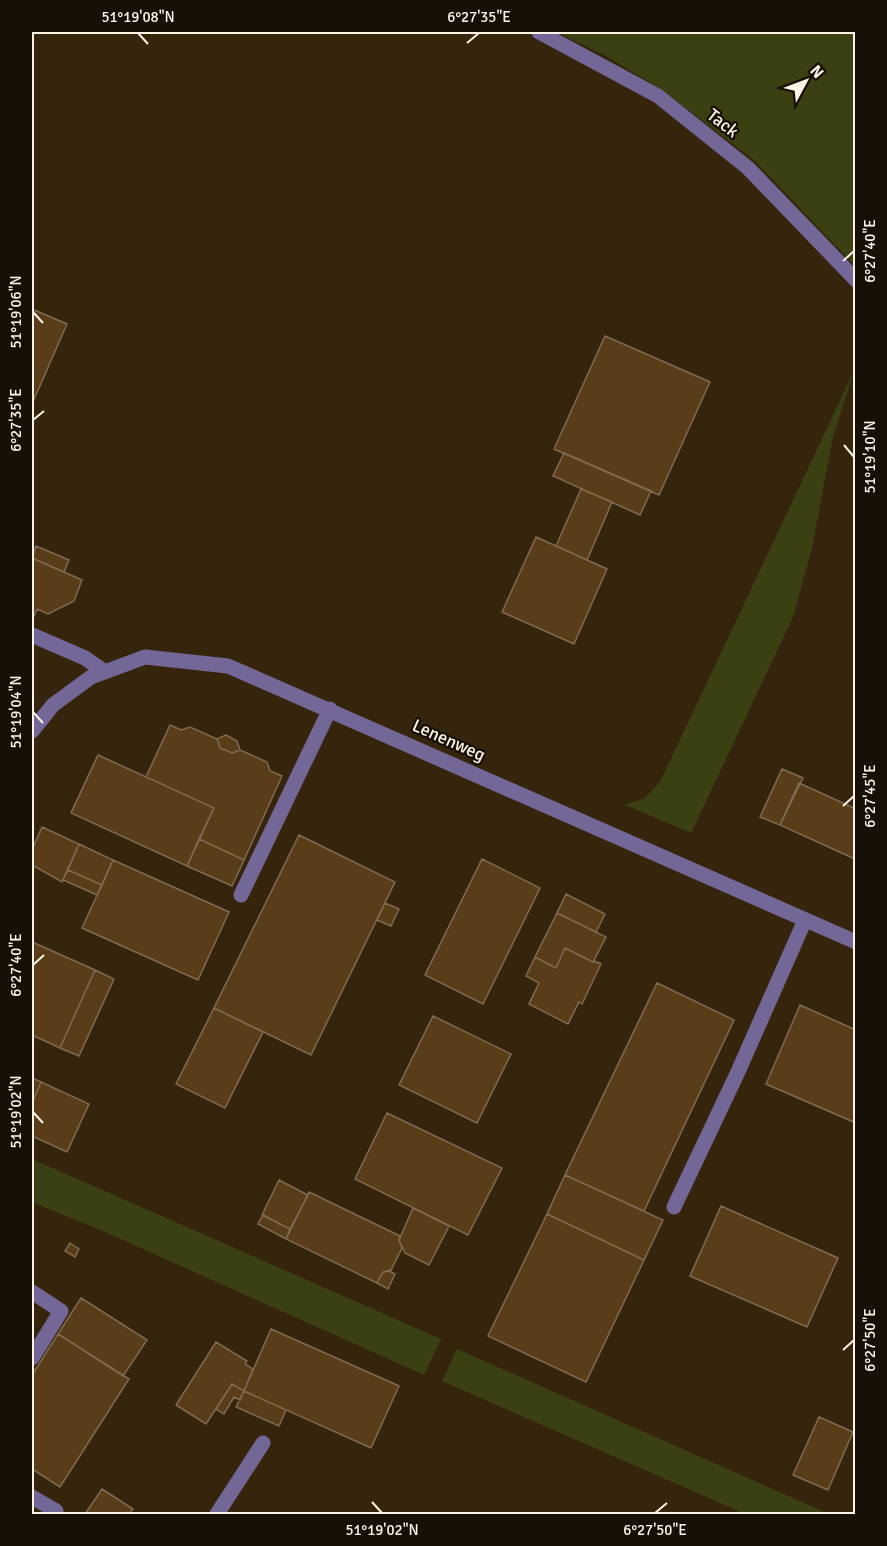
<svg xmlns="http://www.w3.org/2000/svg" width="887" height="1546" viewBox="0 0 887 1546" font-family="Signika,sans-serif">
  <rect width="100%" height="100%" fill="#36250d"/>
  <!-- green -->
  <path fill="#3b4013" d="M 556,32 L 855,32 L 855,266 L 755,161 L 664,91 L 606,56 Z
    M 854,371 L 833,437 L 812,548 L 793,617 L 691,833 L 625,805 L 645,798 L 660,782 Z
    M 32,1159 L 441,1339 L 424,1375 L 105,1232 L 32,1202 Z
    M 457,1349 L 829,1514 L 745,1514 L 442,1381 Z"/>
  <!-- building -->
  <path fill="#593d19" stroke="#806b52" stroke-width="1.5" d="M 32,309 L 67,324 L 32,404 Z
    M 605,336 L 710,382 L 659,495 L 554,449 Z
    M 564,453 L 651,491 L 640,515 L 553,476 Z
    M 581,489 L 612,502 L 587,560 L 556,546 Z
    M 536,537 L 607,569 L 574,644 L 502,612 Z
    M 36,546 L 69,560 L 64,572 L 32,558 Z
    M 32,558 L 82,580 L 74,601 L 48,614 L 37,609 L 32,621 Z
    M 170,725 L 181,730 L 190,727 L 217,739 L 220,748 L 232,753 L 240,750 L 267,762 L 270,771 L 282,776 L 244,860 L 199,839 L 214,808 L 146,777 Z
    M 226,735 L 237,741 L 240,750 L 232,753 L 220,748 L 217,739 Z
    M 98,755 L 214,808 L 187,866 L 71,813 Z
    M 782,769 L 803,778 L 780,825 L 760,817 Z
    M 799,783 L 856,809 L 855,859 L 780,825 Z
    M 42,827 L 79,844 L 62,882 L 32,865 L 32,850 Z
    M 299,835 L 395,882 L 311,1055 L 214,1008 Z
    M 199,839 L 244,860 L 232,886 L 187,866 Z
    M 79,844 L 113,860 L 102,885 L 68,870 Z
    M 482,859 L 540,888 L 483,1004 L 425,975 Z
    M 113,860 L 229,912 L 198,980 L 82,928 Z
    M 68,870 L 102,885 L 97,895 L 63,880 Z
    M 566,894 L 605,914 L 596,932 L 557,913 Z
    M 385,903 L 399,909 L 391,926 L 377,920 Z
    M 557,913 L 606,937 L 593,962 L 565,948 L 556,968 L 535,957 Z
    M 32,942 L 95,970 L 60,1048 L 32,1035 Z
    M 565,948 L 593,962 L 594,961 L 601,964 L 582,1004 L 579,1002 L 568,1024 L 529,1004 L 539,983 L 526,976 L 535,957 L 556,968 Z
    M 95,970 L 114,979 L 79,1056 L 60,1048 Z
    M 657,983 L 734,1020 L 644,1211 L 565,1175 Z
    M 800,1005 L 856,1030 L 856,1123 L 766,1084 Z
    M 214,1008 L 263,1032 L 225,1108 L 176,1084 Z
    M 433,1016 L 511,1054 L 477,1123 L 399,1085 Z
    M 32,1078 L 41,1082 L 32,1103 Z
    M 41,1082 L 89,1104 L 67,1152 L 32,1136 L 32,1103 Z
    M 387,1113 L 502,1168 L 468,1235 L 355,1179 Z
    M 565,1175 L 663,1220 L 644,1260 L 547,1214 Z
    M 279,1180 L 308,1195 L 290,1229 L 262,1215 Z
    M 309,1192 L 400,1236 L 399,1240 L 402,1248 L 391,1270 L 383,1272 L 377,1283 L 286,1239 Z
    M 721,1206 L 838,1258 L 807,1327 L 690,1276 Z
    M 413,1208 L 449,1226 L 429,1265 L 405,1253 L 399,1240 Z
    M 547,1214 L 644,1260 L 586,1382 L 488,1336 Z
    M 263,1215 L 290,1229 L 286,1239 L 258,1224 Z
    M 70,1243 L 79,1249 L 75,1257 L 65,1251 Z
    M 389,1271 L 395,1274 L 388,1289 L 377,1283 L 383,1272 Z
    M 81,1298 L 147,1340 L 123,1376 L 58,1334 Z
    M 271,1329 L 399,1386 L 371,1448 L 244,1391 Z
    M 58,1334 L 129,1379 L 60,1487 L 32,1469 L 32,1375 Z
    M 216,1342 L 247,1361 L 245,1364 L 253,1369 L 244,1391 L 232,1384 L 206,1424 L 176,1405 Z
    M 232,1384 L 244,1391 L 240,1400 L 234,1397 L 224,1414 L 216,1409 Z
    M 244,1391 L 286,1410 L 279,1426 L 236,1407 Z
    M 819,1417 L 853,1432 L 828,1490 L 793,1475 Z
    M 102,1489 L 133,1509 L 129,1514 L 85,1514 Z"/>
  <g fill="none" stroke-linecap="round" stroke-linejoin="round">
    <!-- minor -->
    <path stroke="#736797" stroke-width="15" d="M 539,32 L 658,96 L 748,168 L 856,280
      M 32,635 L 85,658 L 105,672
      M 32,731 L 53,705 L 91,677 L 145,657 L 228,666 L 856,942
      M 241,895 L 330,709
      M 674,1207 L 737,1074 L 805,920
      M 32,1292 L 61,1311 L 32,1358
      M 32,1497 L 56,1511 L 54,1514
      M 217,1514 L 263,1443"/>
  </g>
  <!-- ticks -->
  <path fill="none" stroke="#fff3e5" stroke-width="2" d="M 138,33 L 148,44M 467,43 L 479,33M 843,261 L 854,251M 33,312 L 43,323M 33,420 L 44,411M 844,445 L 854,457M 33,712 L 43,723M 843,806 L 854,796M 33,965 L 44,955M 33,1112 L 43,1123M 843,1350 L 854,1340M 372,1502 L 382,1513M 655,1513 L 667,1503"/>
  <g text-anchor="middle" stroke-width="4.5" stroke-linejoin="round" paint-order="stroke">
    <!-- street labels -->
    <g font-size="18" fill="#fff3e5" stroke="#171006">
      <text transform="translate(723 123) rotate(38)" y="6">Tack</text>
      <text transform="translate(449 740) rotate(24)" y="6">Lenenweg</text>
    </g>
  </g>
  <!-- border -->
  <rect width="887" height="1546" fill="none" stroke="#171006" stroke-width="66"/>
  <!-- north arrow -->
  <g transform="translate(806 81) rotate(49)" stroke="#171006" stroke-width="4.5" paint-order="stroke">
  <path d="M0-4.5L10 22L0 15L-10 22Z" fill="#fff3e5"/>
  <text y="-9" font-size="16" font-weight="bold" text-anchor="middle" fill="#fff3e5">N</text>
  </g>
  <rect x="33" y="33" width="821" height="1480" fill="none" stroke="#fff3e5" stroke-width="2"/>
  <g font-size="15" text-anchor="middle" fill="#fff3e5">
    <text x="138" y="22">51°19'08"N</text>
    <text x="479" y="22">6°27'35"E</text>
    <text transform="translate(870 251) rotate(-90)" y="5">6°27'40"E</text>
    <text transform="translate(16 312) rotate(-90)" y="5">51°19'06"N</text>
    <text transform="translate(16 420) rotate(-90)" y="5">6°27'35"E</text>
    <text transform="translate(870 457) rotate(-90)" y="5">51°19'10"N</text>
    <text transform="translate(16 712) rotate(-90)" y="5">51°19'04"N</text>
    <text transform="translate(870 796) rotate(-90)" y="5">6°27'45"E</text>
    <text transform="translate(16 965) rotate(-90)" y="5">6°27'40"E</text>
    <text transform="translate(16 1112) rotate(-90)" y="5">51°19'02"N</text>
    <text transform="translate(870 1340) rotate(-90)" y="5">6°27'50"E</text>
    <text x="382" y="1535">51°19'02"N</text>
    <text x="655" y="1535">6°27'50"E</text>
  </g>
</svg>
